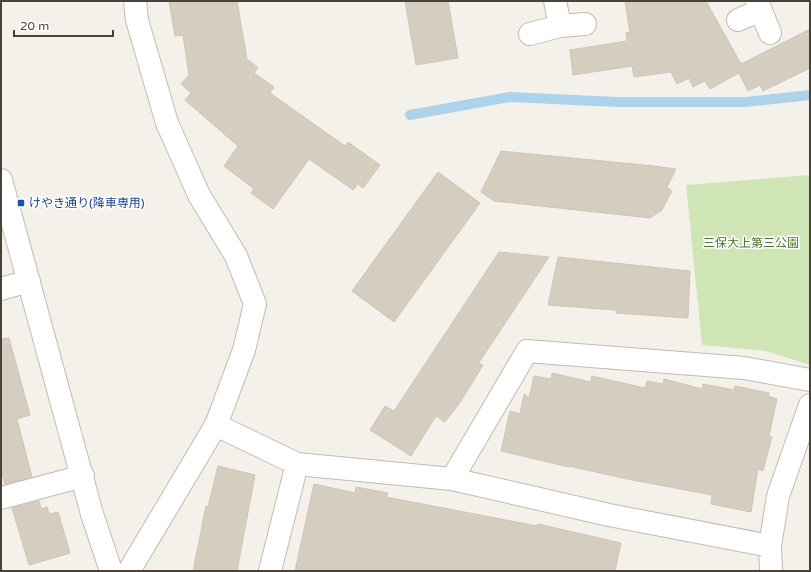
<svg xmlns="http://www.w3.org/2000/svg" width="811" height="572" viewBox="0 0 811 572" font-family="'Varela Round','Noto Sans JP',sans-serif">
  <rect width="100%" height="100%" fill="#f4f1ea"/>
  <!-- green -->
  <path fill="#d0e5b6" d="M 810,175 L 810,365 L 766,351 L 702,345 L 686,185 Z"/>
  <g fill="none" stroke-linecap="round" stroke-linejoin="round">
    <!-- stream -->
    <path stroke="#acd2ec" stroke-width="10" d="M 410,115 L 510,97 L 617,102 L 746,102 L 810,95"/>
  </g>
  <!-- building -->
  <path fill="#d5cdc0" stroke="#cfc5b4" d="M 169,1 L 237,1 L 247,59 L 258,68 L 254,73 L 274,87 L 270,93 L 345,146 L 348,142 L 380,165 L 363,188 L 358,184 L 353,190 L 309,159 L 273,209 L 251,193 L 254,189 L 224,166 L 238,146 L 185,100 L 191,93 L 181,84 L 189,75 L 183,35 L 175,36 Z
    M 405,1 L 448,1 L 458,58 L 416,65 Z
    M 625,1 L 706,1 L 741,64 L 810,29 L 810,68 L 763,91 L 760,85 L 748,91 L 739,73 L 710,89 L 705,81 L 693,87 L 689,78 L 677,84 L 671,72 L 634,77 L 632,66 L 573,75 L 570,50 L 627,41 L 626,33 L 630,32 Z
    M 501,151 L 654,166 L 676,169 L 667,187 L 672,191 L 662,210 L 650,218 L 494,201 L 481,192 Z
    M 438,172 L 480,203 L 394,322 L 352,291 Z
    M 499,252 L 549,257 L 478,364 L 483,365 L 461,401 L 445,422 L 436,416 L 411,456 L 370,430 L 385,406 L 394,411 Z
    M 558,257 L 690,271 L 688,318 L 616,313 L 616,310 L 548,305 Z
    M 9,338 L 30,415 L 17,419 L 32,477 L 5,484 L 1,472 L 1,339 Z
    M 552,373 L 591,382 L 592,376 L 645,388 L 647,381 L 663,384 L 664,379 L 702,389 L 703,384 L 734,390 L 735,386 L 769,393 L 768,396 L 777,399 L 769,436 L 772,437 L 763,471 L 758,469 L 751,512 L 711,504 L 712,495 L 627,479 L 569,466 L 569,467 L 501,451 L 510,411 L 520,414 L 524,394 L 529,398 L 534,376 L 551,379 Z
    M 218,466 L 255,475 L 237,571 L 193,571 L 206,506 L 208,507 Z
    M 314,484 L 355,493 L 356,487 L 388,493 L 386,497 L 537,526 L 538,524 L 621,543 L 615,571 L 295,571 Z
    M 39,501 L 41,509 L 47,507 L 49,514 L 58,512 L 70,553 L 29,565 L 12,508 Z"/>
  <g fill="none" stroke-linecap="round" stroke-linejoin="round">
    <defs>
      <path id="minor" d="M 757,1 L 770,33
        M 738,20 L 761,10
        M 560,26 L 585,24
        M 530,34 L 560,26 L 555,1
        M 1,180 L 92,514 L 111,571
        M 1,289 L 29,281
        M 216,425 L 297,464 L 452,479 L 609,515 L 770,546
        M 452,479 L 527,351 L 744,368 L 810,380
        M 1,498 L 83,476
        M 129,571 L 216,425 L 244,350 L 255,304 L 236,256 L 199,195 L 167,123 L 137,20 L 135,1
        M 270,571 L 297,464
        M 771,571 L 770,546 L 778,496 L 810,405"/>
    </defs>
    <!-- minor casing -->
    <use href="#minor" stroke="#c2bcb0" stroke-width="24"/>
    <!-- minor -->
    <use href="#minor" stroke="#fff" stroke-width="22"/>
  </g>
  <!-- markers -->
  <rect fill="#1a4fb4" stroke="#fff" stroke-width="1.5" x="17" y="199" width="8" height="8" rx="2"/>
  <g text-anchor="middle" stroke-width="3" stroke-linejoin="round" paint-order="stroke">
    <!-- transit labels -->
    <g font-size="12" fill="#164399" stroke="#fff" text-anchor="start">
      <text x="29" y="207">けやき通り(降車専用)</text>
    </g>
    <!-- park labels -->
    <g font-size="12" fill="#4a762f" stroke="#fff">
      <text x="751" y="247">三保大上第三公園</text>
    </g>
  </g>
  <!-- border -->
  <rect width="811" height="572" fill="none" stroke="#484239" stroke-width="4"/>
  <!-- scale -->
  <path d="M14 30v6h99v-6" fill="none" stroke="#484239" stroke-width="2"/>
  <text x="20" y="30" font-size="12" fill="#484239" stroke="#ffffff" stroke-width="3" paint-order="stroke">20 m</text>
</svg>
